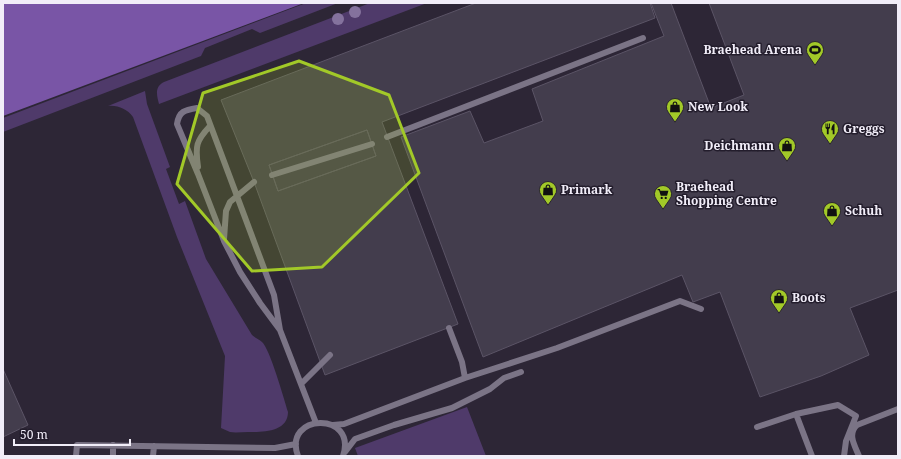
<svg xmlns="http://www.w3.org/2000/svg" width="901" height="459" viewBox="0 0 901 459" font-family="'Noto Serif',serif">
  <rect width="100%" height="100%" fill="#2d2636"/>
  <!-- green -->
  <path fill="#4f3a6a" d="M 306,3 L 338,3 L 260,33 L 252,29 L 205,48 L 201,56 L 3,132 L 3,118 Z
    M 370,3 L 427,3 L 159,104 C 157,96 154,87 164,82 Z
    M 145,91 L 147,104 L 170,167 L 166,169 L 179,204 L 185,201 L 206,259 L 252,335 C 255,338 259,339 262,342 C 270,349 284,399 288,412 C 288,432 263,432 248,432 C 242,432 235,433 230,432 C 227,431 224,429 221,428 L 225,356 L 177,237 L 133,117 C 127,109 118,105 108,106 Z
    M 467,407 L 486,456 L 358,456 L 355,448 Z"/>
  <!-- water -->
  <path fill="#7955a6" d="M 3,3 L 304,3 L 3,116 Z"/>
  <!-- building -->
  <path fill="#433d4d" stroke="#5b5466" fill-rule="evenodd" d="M 476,3 L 650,3 L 655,18 L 382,122 L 458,324 L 325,375 L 254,182 L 221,100 ZM 367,130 L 376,156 L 278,191 L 269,165 Z
    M 651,3 L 671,3 L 711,108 L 744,95 L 709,3 L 898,3 L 898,290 L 850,308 L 869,355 L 821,376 L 760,397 L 720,292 L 693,302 L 682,275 L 483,357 L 401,137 L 470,111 L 484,143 L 543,121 L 532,89 L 664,36 Z
    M 367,130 L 376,156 L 278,191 L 269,165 Z
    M 3,369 L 28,425 L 3,437 Z"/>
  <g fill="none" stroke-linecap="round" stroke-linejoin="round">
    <!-- service -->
    <path stroke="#7b7486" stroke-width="6" d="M 387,137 L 643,38
      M 198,167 C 195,146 196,141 210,126
      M 272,175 L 372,144
      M 224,239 L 226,211 L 230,202 L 254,182
      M 449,328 L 462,362 L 465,378
      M 280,330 L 274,295 L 207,116 L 197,108 C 185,110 179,111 177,124 L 198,174 L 224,241 L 240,272 L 260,303 L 280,330 L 316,423
      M 301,384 L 330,355
      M 796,414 L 838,405 L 856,416 L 846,441 L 844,456
      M 333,425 L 344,424 L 465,378 L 557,348 L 680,301 L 701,309
      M 757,427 L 796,414 L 812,456
      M 345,452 L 355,439 L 394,425 L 452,408 L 490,389 L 504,378 L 521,372
      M 76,456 L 77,445 L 275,448 L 296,444
      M 113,456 L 113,445
      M 153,456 L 154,446
      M 298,456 C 282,413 358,411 343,456
      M 859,456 C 855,446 847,434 857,425 L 898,409"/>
  </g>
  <!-- trees -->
  <g fill="#84729d">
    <circle cx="355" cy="12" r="6"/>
    <circle cx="338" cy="19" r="6"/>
  </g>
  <!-- marked area -->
  <path fill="#a2c928" fill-opacity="0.2" stroke="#a2c928" stroke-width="3" stroke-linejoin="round" d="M 299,61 L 389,95 L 419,173 L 322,267 L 252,271 L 177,184 L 203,93 Z"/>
  <!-- icons -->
  <defs>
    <symbol id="stadium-pin" viewBox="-11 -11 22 30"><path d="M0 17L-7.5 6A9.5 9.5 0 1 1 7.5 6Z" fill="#a2c928" stroke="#231d2c"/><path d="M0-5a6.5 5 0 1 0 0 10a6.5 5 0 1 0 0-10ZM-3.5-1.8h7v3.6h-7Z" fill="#111"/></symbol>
    <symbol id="shop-pin" viewBox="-11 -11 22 30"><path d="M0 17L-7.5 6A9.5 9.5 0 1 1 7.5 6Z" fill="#a2c928" stroke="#231d2c"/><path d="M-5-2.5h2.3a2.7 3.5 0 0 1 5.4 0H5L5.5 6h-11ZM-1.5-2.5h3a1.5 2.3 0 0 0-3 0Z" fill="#111"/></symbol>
    <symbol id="restaurant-pin" viewBox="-11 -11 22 30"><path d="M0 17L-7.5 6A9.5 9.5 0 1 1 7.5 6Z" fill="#a2c928" stroke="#231d2c"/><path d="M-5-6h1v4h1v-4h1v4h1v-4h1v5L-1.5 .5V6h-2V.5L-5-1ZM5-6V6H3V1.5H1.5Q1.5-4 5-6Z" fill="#111"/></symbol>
    <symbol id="supermarket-pin" viewBox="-11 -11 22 30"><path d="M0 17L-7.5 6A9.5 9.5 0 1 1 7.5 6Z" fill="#a2c928" stroke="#231d2c"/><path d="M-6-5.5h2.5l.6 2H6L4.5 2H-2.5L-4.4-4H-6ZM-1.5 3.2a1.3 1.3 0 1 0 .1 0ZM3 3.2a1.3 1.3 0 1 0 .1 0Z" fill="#111"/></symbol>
  </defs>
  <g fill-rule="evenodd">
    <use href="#stadium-pin" x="805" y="40" width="20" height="27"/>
    <use href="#shop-pin" x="665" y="97" width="20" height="27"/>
    <use href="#restaurant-pin" x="820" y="119" width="20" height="27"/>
    <use href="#shop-pin" x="777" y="136" width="20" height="27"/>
    <use href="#shop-pin" x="538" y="180" width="20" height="27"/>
    <use href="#supermarket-pin" x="653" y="184" width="20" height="27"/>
    <use href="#shop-pin" x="822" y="201" width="20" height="27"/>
    <use href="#shop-pin" x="769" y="288" width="20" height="27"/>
  </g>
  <g text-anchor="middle" stroke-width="3" stroke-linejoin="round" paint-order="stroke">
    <!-- poi labels -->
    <g font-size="12" font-weight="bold" fill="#f1edf8" stroke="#231d2c" text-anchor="start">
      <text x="802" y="54" text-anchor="end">Braehead Arena</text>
      <text x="688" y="111">New Look</text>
      <text x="843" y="133">Greggs</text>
      <text x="774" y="150" text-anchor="end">Deichmann</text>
      <text x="676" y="191">Braehead<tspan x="676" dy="14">Shopping Centre</tspan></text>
      <text x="561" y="194">Primark</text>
      <text x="845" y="215">Schuh</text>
      <text x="792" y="302">Boots</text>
    </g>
  </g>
  <!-- border -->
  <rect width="901" height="459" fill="none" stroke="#f1edf8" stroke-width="8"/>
  <!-- scale -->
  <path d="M14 439v6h116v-6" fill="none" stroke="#f1edf8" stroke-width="2"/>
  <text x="20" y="439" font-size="12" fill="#f1edf8" stroke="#231d2c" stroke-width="3" paint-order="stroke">50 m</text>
</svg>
